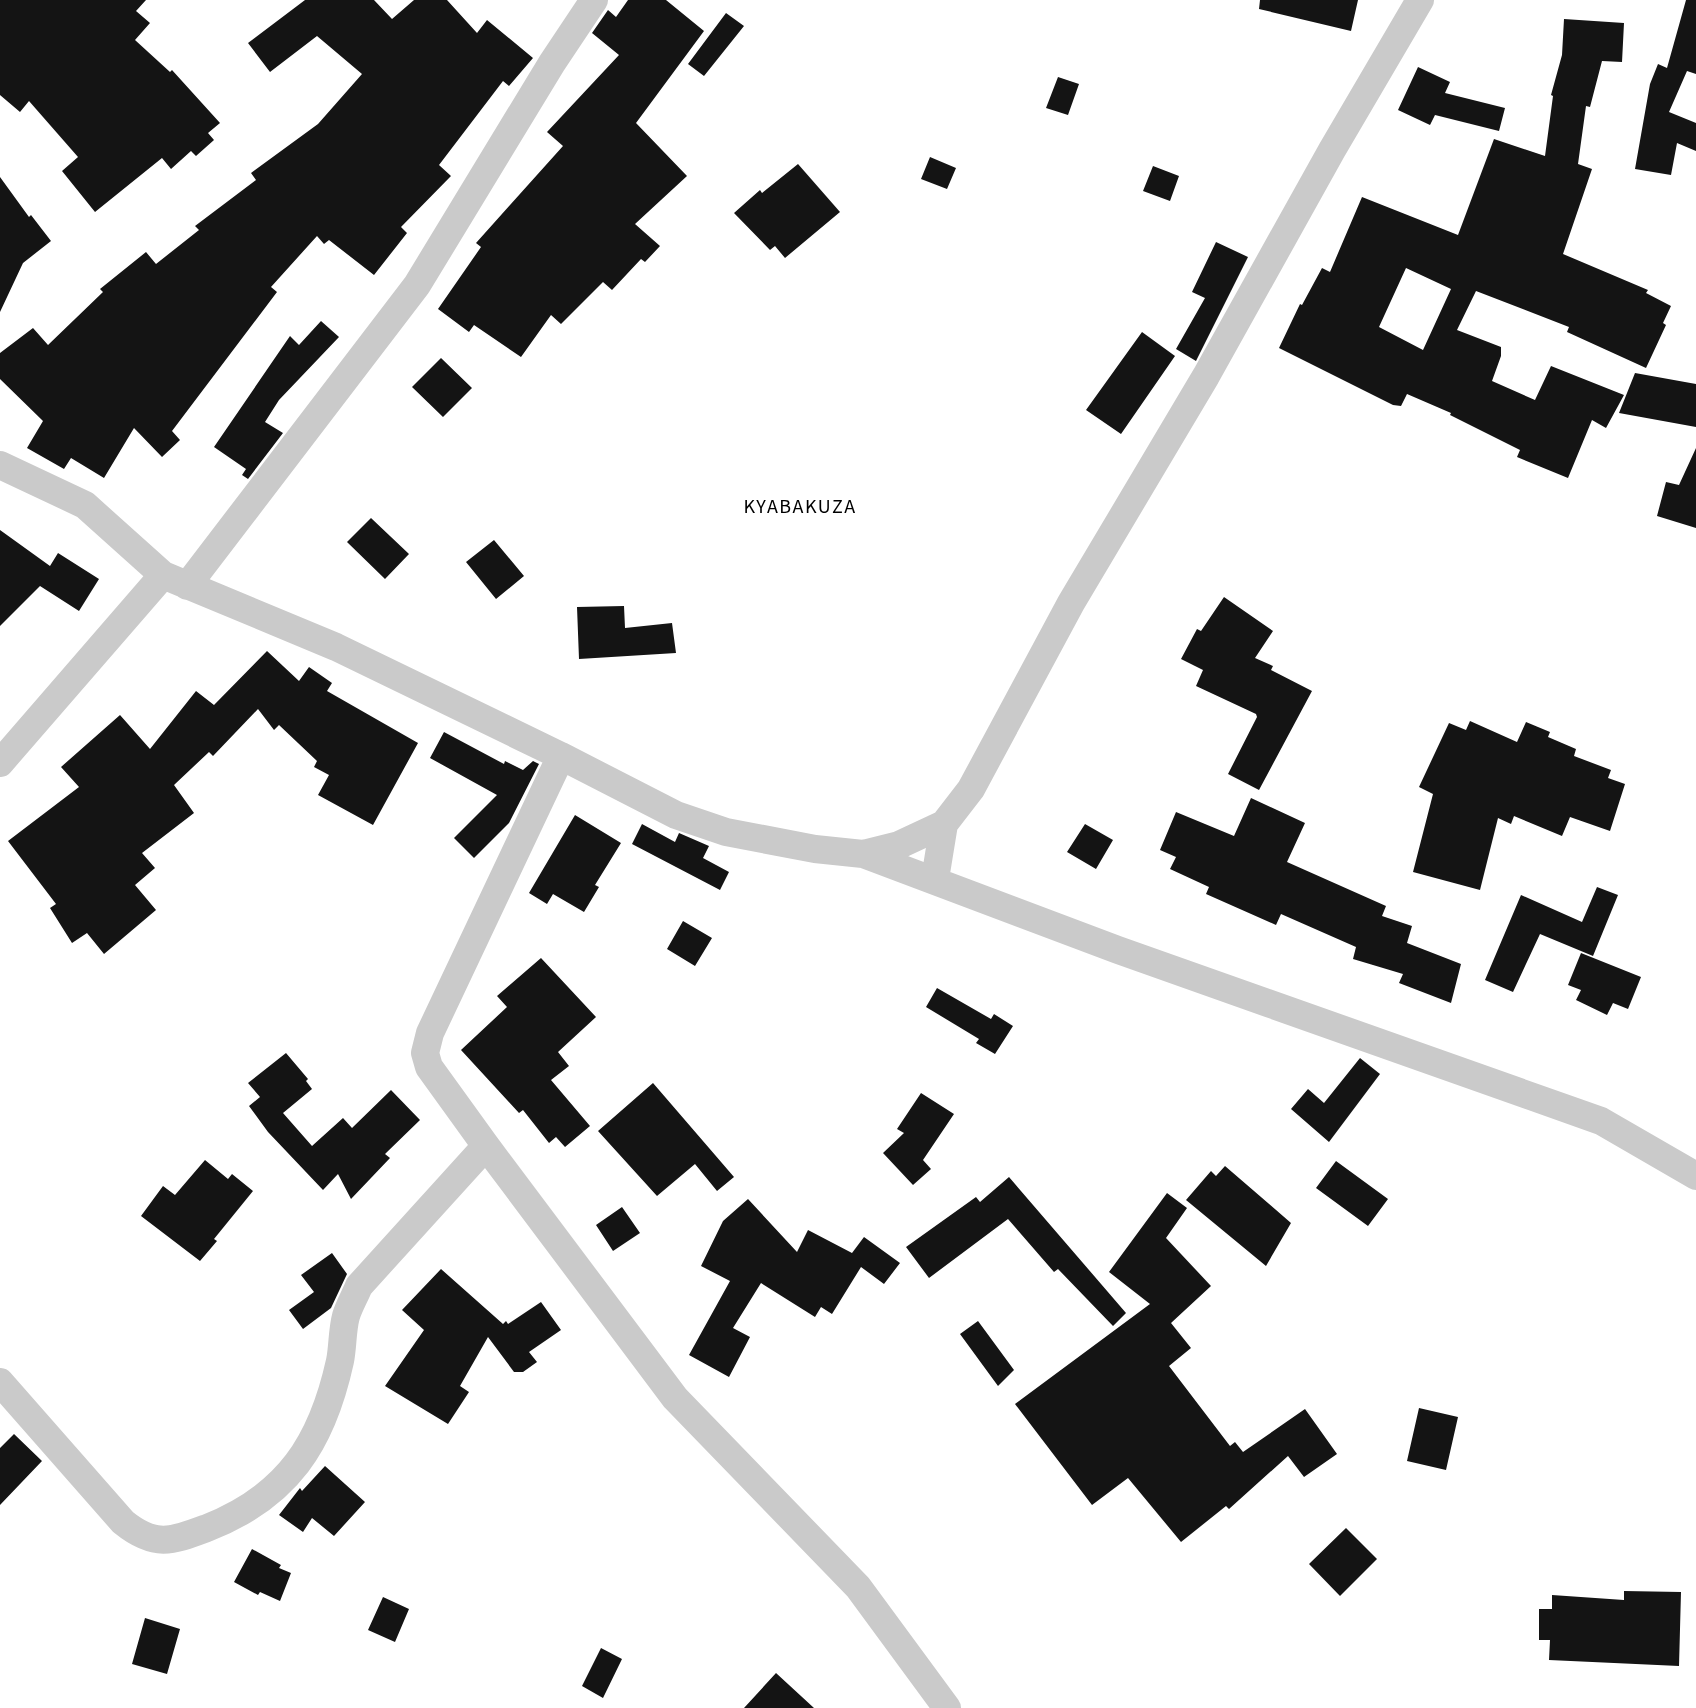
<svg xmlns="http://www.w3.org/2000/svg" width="1696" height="1708" viewBox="0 0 1696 1708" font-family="'Source Sans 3',sans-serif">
  <rect width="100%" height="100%" fill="#fff"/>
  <!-- building -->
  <path fill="#141414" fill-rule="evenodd" d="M 0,0 L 146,0 L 136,11 L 150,23 L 135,40 L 170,72 L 172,70 L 220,123 L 208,133 L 214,140 L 196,156 L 191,151 L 171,169 L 162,158 L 95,212 L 62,171 L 78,157 L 29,101 L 20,112 L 0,95 Z
    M 305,0 L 374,0 L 392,19 L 414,0 L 447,0 L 477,33 L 487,20 L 533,58 L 509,86 L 503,81 L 439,165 L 451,176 L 401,227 L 407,233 L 374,275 L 329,240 L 324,244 L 317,236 L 271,287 L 277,292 L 172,431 L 180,440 L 162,457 L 134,428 L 104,478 L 71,458 L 64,469 L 27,448 L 43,421 L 0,379 L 0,353 L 33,328 L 48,345 L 103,292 L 100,289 L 146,252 L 156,264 L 199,230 L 195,226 L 256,180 L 251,173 L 318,124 L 362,74 L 317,36 L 270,72 L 248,43 Z
    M 628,0 L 666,0 L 704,31 L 636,123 L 687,176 L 635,224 L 660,246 L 645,262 L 641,259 L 612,290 L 603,282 L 561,324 L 551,315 L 521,357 L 474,325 L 469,332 L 438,309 L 481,247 L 476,243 L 563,146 L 547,132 L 619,55 L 592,33 L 608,10 L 616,17 Z
    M 1260,0 L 1358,0 L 1351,31 L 1259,9 Z
    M 1686,0 L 1696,0 L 1696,74 L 1687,71 L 1669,112 L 1696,123 L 1696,151 L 1677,143 L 1671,175 L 1635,169 L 1650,84 L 1658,64 L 1667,68 Z
    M 726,13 L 744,26 L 704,76 L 688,64 Z
    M 1564,19 L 1624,23 L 1622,62 L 1602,61 L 1590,107 L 1586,106 L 1578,164 L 1592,169 L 1563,254 L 1648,290 L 1646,293 L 1671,306 L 1663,323 L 1666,325 L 1646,368 L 1567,332 L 1569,327 L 1476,291 L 1457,330 L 1501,347 L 1501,356 L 1492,381 L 1535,400 L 1551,366 L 1624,395 L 1606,428 L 1592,420 L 1568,478 L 1517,457 L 1520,450 L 1450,415 L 1451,413 L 1407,394 L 1401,406 L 1393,405 L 1279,348 L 1300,304 L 1302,305 L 1322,268 L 1330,272 L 1362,197 L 1458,235 L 1494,139 L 1545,156 L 1553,96 L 1551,95 L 1562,55 ZM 1406,268 L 1451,289 L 1423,350 L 1379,327 Z
    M 1418,67 L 1450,82 L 1445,93 L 1505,108 L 1499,131 L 1435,115 L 1430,125 L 1398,110 Z
    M 1058,77 L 1079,84 L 1068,115 L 1046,108 Z
    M 930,157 L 956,168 L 947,189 L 921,179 Z
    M 798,164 L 840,212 L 785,258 L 775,246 L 770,250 L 734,213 L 760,190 L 762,193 Z
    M 1153,166 L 1179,176 L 1170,201 L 1143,191 Z
    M 0,177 L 29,217 L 31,215 L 51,241 L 23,263 L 0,312 Z
    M 1216,242 L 1248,257 L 1196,361 L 1176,349 L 1205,298 L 1192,292 Z
    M 321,321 L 339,337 L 279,400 L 265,422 L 283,433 L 248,479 L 242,475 L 246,469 L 214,447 L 290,336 L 299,345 Z
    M 1142,332 L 1175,356 L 1121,434 L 1086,410 Z
    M 441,358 L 472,388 L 443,417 L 412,387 Z
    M 1635,373 L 1696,384 L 1696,427 L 1619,413 Z
    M 1696,448 L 1696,528 L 1657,516 L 1666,482 L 1679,485 Z
    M 371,518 L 409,554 L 385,579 L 347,542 Z
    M 0,530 L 50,566 L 58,553 L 99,579 L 79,611 L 40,586 L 0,626 Z
    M 494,540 L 524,576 L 496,599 L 466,562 Z
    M 1224,597 L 1273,631 L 1255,658 L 1273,666 L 1271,670 L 1312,691 L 1259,790 L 1228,774 L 1257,717 L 1256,714 L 1196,686 L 1203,670 L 1181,659 L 1197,629 L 1201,631 Z
    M 624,606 L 625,628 L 672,623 L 676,653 L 579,659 L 577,607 Z
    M 267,651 L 299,681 L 309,667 L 332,683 L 327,691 L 418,743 L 373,825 L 318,795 L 329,775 L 314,767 L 317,761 L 279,725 L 274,730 L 258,709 L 213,756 L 209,752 L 174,785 L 194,813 L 142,853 L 155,868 L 135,885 L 156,910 L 104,954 L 87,933 L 72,943 L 50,908 L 56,904 L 8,841 L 79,787 L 61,767 L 120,715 L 150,749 L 196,691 L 214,705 Z
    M 1470,721 L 1517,742 L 1526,722 L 1550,732 L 1548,737 L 1576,749 L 1574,756 L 1611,770 L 1608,778 L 1625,784 L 1610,831 L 1570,817 L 1562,836 L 1514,816 L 1511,824 L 1498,818 L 1480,890 L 1413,872 L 1433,794 L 1419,787 L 1449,723 L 1466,730 Z
    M 444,732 L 504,764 L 505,761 L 523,770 L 533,761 L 539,764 L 509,823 L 474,858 L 454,838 L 497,795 L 430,758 Z
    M 1251,798 L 1305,823 L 1287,862 L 1386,906 L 1382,916 L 1412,926 L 1407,943 L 1461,964 L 1451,1003 L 1399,983 L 1403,974 L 1353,959 L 1356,947 L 1281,914 L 1276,925 L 1206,894 L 1209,887 L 1170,869 L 1176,857 L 1160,850 L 1176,812 L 1234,836 Z
    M 575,815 L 621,843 L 595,885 L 599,887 L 584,912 L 553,894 L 547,904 L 529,893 Z
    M 642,824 L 675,842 L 679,833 L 709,846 L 703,858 L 729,872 L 720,890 L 632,844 Z
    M 1085,824 L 1113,840 L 1096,869 L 1067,852 Z
    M 1597,887 L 1618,895 L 1593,956 L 1540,934 L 1513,992 L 1485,980 L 1521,895 L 1582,922 Z
    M 683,921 L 712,938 L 695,966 L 667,949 Z
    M 1581,953 L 1641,977 L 1628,1009 L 1613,1003 L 1607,1015 L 1576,1000 L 1581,990 L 1568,985 Z
    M 541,958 L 596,1017 L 558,1052 L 569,1066 L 551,1080 L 590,1126 L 565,1147 L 556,1137 L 549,1143 L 523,1110 L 519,1113 L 461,1050 L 507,1007 L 497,996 Z
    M 937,988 L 991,1019 L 994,1014 L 1013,1026 L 995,1054 L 976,1043 L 979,1039 L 926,1007 Z
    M 286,1053 L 308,1079 L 306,1081 L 312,1089 L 283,1113 L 312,1146 L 343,1118 L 352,1128 L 391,1090 L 420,1120 L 385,1154 L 390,1158 L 351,1199 L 338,1174 L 323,1190 L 268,1132 L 249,1106 L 260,1097 L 248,1083 Z
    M 1360,1058 L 1380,1074 L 1329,1142 L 1291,1109 L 1308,1089 L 1324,1103 Z
    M 653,1083 L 734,1177 L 717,1191 L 695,1164 L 657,1196 L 598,1131 Z
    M 921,1093 L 954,1114 L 923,1160 L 931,1169 L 913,1185 L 883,1153 L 904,1133 L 897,1129 Z
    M 205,1160 L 228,1179 L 232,1174 L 253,1191 L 214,1239 L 217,1241 L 200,1261 L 141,1216 L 163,1186 L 175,1195 Z
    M 1336,1161 L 1388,1199 L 1368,1226 L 1316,1188 Z
    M 1225,1166 L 1291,1223 L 1266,1266 L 1186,1200 L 1211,1171 L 1216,1176 Z
    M 1009,1177 L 1126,1313 L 1113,1326 L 1058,1269 L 1054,1272 L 1008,1219 L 929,1278 L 906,1247 L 976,1197 L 980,1202 Z
    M 1167,1193 L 1187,1208 L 1166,1238 L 1211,1286 L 1171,1323 L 1191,1348 L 1169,1366 L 1230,1446 L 1235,1442 L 1243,1452 L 1305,1409 L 1337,1454 L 1304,1477 L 1288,1456 L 1229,1509 L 1226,1506 L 1181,1542 L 1128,1478 L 1092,1505 L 1015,1404 L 1150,1304 L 1109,1272 Z
    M 748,1199 L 797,1252 L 808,1230 L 852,1253 L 864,1237 L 900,1263 L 884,1284 L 861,1267 L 832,1314 L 821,1307 L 815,1317 L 761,1283 L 733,1328 L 750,1337 L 729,1377 L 689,1355 L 730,1281 L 701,1266 L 723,1221 Z
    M 622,1207 L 640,1233 L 613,1251 L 596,1225 Z
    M 332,1253 L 347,1274 L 331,1308 L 303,1329 L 289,1310 L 314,1292 L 301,1275 Z
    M 441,1269 L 503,1324 L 506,1321 L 508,1324 L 541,1302 L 561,1330 L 529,1352 L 537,1362 L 523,1372 L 514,1372 L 488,1337 L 460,1386 L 469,1392 L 448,1424 L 385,1386 L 424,1330 L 402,1310 Z
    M 978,1321 L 1014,1370 L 998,1386 L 960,1334 Z
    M 1419,1408 L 1458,1417 L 1446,1470 L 1407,1461 Z
    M 14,1434 L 42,1461 L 0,1505 L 0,1448 Z
    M 325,1466 L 365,1502 L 334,1536 L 312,1518 L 303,1532 L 279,1515 L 300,1488 L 302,1491 Z
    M 1346,1528 L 1377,1559 L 1340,1596 L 1309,1564 Z
    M 252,1549 L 281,1565 L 279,1568 L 291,1573 L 280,1601 L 260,1592 L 258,1595 L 234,1582 Z
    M 1624,1591 L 1681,1592 L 1679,1666 L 1549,1660 L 1550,1640 L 1539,1640 L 1539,1609 L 1552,1609 L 1552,1595 L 1624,1600 Z
    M 383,1597 L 409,1609 L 395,1642 L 368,1630 Z
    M 145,1618 L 180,1629 L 167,1674 L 132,1664 Z
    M 601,1648 L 622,1659 L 603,1698 L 582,1686 Z
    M 776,1673 L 814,1708 L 744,1708 Z"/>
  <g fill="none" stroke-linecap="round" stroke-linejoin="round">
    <!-- minor -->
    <path stroke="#cacaca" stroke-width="28" d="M 0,465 L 85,505 L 163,575 L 336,647 L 561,756 L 676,815 L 726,832 L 815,849 L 863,854 L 1118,950 L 1601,1121 L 1696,1176
      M 187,586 L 417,285 L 552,63 L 594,0
      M 0,763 L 163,575
      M 863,854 L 899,845 L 944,824
      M 935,879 L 944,824 L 971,789 L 1071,603 L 1206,376 L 1332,150 L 1420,0
      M 486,1146 L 675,1398 L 858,1587 L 947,1708
      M 0,1382 L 123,1522 C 155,1548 172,1541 207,1528 C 288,1496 322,1443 340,1361 C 343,1346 342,1331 346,1316 C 349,1306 355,1296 359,1286 L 486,1146 L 429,1067 L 425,1053 L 430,1033 L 561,756"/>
  </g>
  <g text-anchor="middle" stroke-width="6" stroke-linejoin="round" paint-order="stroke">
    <!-- quarter labels -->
    <g font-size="20" letter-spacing="1.5" fill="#000" stroke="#fff">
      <text x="800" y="513">KYABAKUZA</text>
    </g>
  </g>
</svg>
